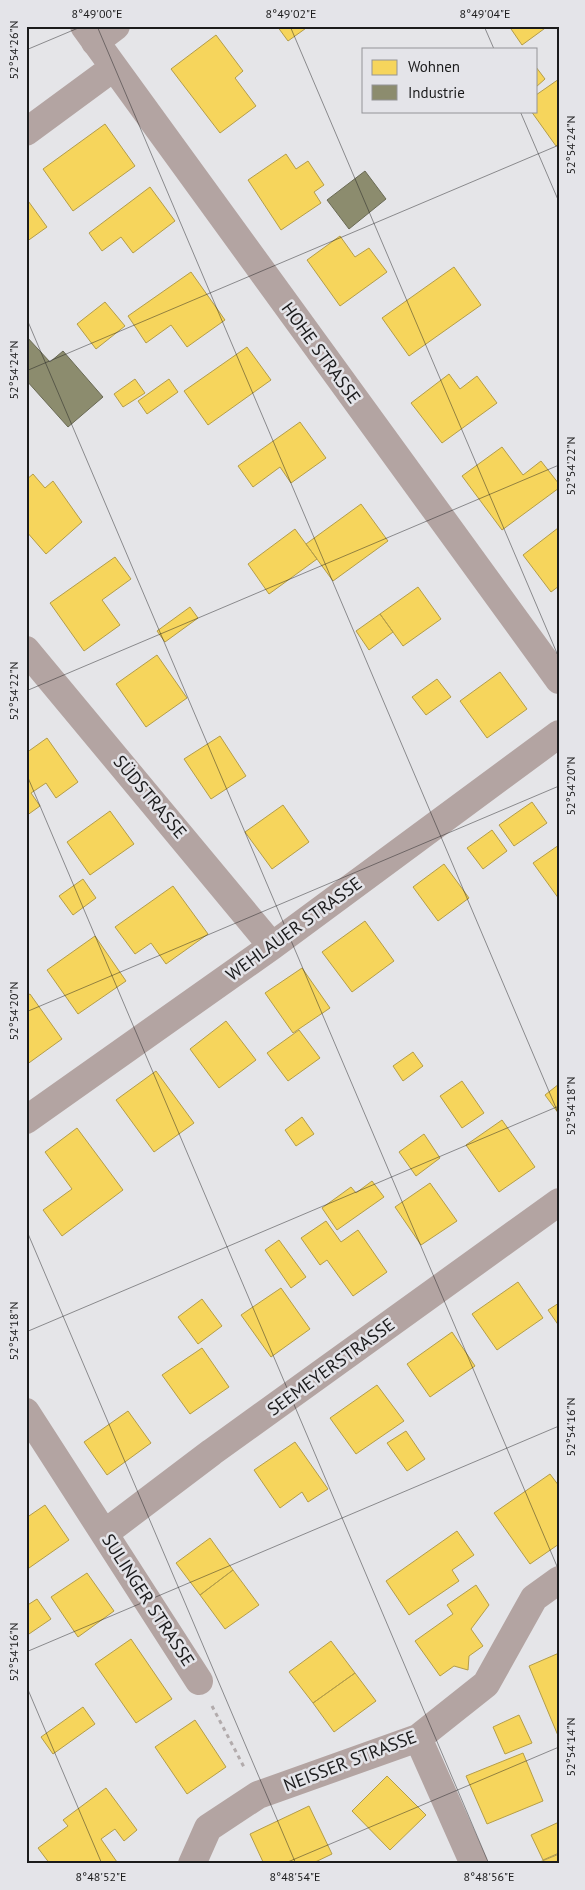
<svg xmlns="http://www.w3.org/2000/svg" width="585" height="1890" viewBox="0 0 585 1890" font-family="'PT Sans',sans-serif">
  <rect width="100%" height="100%" fill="#e5e5e8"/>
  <!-- homes -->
  <path fill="#f6d55c" stroke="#b49d49" d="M 277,26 L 309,26 L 288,41 Z
    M 509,26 L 548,26 L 522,45 Z
    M 216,35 L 243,71 L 235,78 L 256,106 L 220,133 L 171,69 Z
    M 536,67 L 545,79 L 536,87 Z
    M 559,79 L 559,144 L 556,146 L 531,111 L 536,111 L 536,95 Z
    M 105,124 L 135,166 L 73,211 L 43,169 Z
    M 286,154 L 296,169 L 308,161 L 324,185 L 314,192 L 321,203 L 281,230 L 248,180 Z
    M 150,187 L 175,221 L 133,253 L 121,237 L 102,251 L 89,233 Z
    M 26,198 L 47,227 L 26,242 Z
    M 340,236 L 355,257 L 369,248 L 387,272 L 340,306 L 307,260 Z
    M 454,267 L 481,305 L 409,356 L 382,318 Z
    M 191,272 L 225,320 L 187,347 L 171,325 L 146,343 L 128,316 Z
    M 105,302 L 125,326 L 96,349 L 77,324 Z
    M 247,347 L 271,380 L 208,425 L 184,391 Z
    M 449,374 L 460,389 L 477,376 L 497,403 L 442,443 L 411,403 Z
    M 135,379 L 145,393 L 123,407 L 114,394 Z
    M 169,379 L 178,392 L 147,414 L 138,401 Z
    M 300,422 L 326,458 L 291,483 L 280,467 L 253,487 L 238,466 Z
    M 502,447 L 523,475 L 541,461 L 559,484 L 559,488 L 502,530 L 462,476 Z
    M 33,474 L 45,488 L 53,481 L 82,522 L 46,554 L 26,531 L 26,480 Z
    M 361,504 L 388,541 L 333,581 L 306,544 Z
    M 558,528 L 559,586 L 551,592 L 523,555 Z
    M 295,529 L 317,559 L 269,594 L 248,564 Z
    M 115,557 L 131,579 L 102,600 L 120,625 L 84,651 L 50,603 Z
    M 418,587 L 441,619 L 403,646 L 380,614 Z
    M 190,607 L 198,618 L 165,642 L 157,631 Z
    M 380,614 L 393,632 L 369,650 L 356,631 Z
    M 157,655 L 187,698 L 146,727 L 116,684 Z
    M 500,672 L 527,709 L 487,738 L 460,701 Z
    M 437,679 L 451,697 L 426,715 L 412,697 Z
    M 220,736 L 246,776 L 211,799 L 184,759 Z
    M 47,738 L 78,782 L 56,798 L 46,783 L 31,793 L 40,806 L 26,816 L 26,753 Z
    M 532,802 L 547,823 L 514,846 L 499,825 Z
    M 283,805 L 309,842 L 272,869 L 245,832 Z
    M 110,811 L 134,844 L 90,875 L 67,842 Z
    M 492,830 L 507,851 L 483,869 L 467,848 Z
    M 559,845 L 559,899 L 533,863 Z
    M 444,864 L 469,898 L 438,921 L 413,887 Z
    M 83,879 L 96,898 L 73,915 L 59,896 Z
    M 173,886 L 208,934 L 166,964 L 151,943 L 135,954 L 115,927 Z
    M 365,921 L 394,961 L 352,992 L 322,952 Z
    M 95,936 L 126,981 L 78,1014 L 47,970 Z
    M 302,968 L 330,1008 L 293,1033 L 265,993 Z
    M 30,994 L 62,1039 L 26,1065 L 26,996 Z
    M 226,1021 L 256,1060 L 219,1088 L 190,1049 Z
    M 299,1030 L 320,1058 L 288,1081 L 267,1053 Z
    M 413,1052 L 423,1066 L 403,1081 L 393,1066 Z
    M 156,1071 L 194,1123 L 154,1152 L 116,1100 Z
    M 462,1081 L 484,1113 L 462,1128 L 440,1096 Z
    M 559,1084 L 559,1114 L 545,1095 Z
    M 302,1117 L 314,1134 L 296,1146 L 285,1130 Z
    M 502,1120 L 535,1167 L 499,1192 L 466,1145 Z
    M 77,1128 L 123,1190 L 62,1236 L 43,1210 L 72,1189 L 45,1152 Z
    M 424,1134 L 440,1158 L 416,1176 L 399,1152 Z
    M 372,1181 L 384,1197 L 337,1230 L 322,1208 L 351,1187 L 356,1193 Z
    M 430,1183 L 457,1221 L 421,1245 L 395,1207 Z
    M 326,1221 L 341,1242 L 358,1230 L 387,1272 L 353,1296 L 327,1260 L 320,1265 L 301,1238 Z
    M 279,1240 L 306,1277 L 291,1288 L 265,1250 Z
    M 518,1282 L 543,1318 L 497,1350 L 472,1314 Z
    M 281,1288 L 310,1329 L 271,1357 L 241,1315 Z
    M 202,1299 L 222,1326 L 198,1344 L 178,1317 Z
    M 559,1303 L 559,1326 L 548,1310 Z
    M 452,1332 L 475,1366 L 430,1397 L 407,1364 Z
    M 202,1348 L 229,1387 L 190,1414 L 162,1375 Z
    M 377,1385 L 404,1421 L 356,1454 L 330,1418 Z
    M 128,1411 L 151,1443 L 107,1475 L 84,1442 Z
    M 406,1431 L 425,1459 L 407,1471 L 387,1443 Z
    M 295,1442 L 328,1489 L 308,1502 L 302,1492 L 280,1508 L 254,1470 Z
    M 550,1474 L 559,1486 L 559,1544 L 530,1564 L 494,1513 Z
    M 45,1505 L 69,1540 L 29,1568 L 26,1564 L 26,1518 Z
    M 457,1531 L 474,1555 L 452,1570 L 459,1581 L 409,1615 L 386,1581 Z
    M 210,1538 L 233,1570 L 200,1595 L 176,1563 Z
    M 233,1570 L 259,1605 L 225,1629 L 200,1595 Z
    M 87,1573 L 114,1611 L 78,1637 L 51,1597 Z
    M 476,1585 L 489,1605 L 471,1629 L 483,1646 L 469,1656 L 468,1670 L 454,1666 L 440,1676 L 415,1641 L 453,1614 L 447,1605 Z
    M 37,1599 L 51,1619 L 26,1636 L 26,1606 Z
    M 131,1639 L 172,1699 L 136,1723 L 95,1664 Z
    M 331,1641 L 355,1673 L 313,1703 L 289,1672 Z
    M 559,1653 L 559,1738 L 529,1666 Z
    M 355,1673 L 376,1701 L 334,1732 L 313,1703 Z
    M 83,1707 L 95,1724 L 53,1754 L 41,1737 Z
    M 519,1715 L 532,1743 L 505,1754 L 493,1727 Z
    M 195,1720 L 226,1767 L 187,1794 L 155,1747 Z
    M 523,1753 L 543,1801 L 487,1824 L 466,1776 Z
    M 387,1776 L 426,1815 L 390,1850 L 352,1811 Z
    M 106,1788 L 137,1830 L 124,1841 L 115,1829 L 101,1839 L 117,1862 L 115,1864 L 50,1864 L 38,1848 L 68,1826 L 63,1820 Z
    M 309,1806 L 332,1854 L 311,1864 L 264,1864 L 250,1834 Z
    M 559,1822 L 559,1853 L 543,1860 L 531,1835 Z
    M 559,1854 L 559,1864 L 535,1864 Z"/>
  <!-- industry -->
  <path fill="#8c8c6e" stroke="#6a6a55" d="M 365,171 L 386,199 L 349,229 L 327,200 Z
    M 26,336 L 50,362 L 63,351 L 103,397 L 68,427 L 26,380 Z"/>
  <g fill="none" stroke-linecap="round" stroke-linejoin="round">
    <!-- path -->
    <path stroke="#b2abac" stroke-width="3" stroke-dasharray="4 4" stroke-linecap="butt" d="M 212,1706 L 245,1769"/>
    <!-- minor -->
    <path stroke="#b3a4a2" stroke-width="28" d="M 84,26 L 559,680
      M 95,42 L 116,26
      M 26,132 L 113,68
      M 26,650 L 272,946
      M 26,1120 L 272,946 L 559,734
      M 26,1412 L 199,1681
      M 105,1533 L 212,1452 L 559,1202
      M 418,1738 L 474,1864
      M 192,1864 L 208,1828 L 258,1795 L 418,1738 L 486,1684 L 534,1598 L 559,1580"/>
  </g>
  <!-- ticks -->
  <path fill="none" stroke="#1b1b1c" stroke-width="1" stroke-opacity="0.45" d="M 97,26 L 559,1115M 290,26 L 559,658M 484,26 L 494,49M 26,50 L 83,26M 520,111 L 559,202M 26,317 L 559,1571M 26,371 L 559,145M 26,691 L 559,465M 26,773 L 489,1864M 26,1012 L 559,786M 26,1229 L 296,1864M 26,1332 L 559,1106M 26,1652 L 559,1426M 26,1685 L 102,1864M 283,1864 L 559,1747"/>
  <g text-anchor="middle" stroke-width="5" stroke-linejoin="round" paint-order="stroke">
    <!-- street labels -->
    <g font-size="18" fill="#1b1b1c" stroke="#e4e4e9">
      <text transform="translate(321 353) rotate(54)" y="6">HOHE STRASSE</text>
      <text transform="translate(150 797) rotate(50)" y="6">SÜDSTRASSE</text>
      <text transform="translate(294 929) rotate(-36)" y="6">WEHLAUER STRASSE</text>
      <text transform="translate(331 1367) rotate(-36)" y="6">SEEMEYERSTRASSE</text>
      <text transform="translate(148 1600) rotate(57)" y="6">SULINGER STRASSE</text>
      <text transform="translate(350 1761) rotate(-21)" y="6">NEISSER STRASSE</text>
    </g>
  </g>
  <!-- border -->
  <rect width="585" height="1890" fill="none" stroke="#e4e4e9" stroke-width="55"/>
  <!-- legend -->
  <rect x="362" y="48" width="175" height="65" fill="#e4e4e9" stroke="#949497"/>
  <rect x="372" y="60" width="25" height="15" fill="#f6d55c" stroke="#949497"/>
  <text x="408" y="72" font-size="15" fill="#1b1b1c">Wohnen</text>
  <rect x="372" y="85" width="25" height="15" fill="#8c8c6e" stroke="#949497"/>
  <text x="408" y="98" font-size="15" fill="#1b1b1c">Industrie</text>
  <rect x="28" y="28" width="530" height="1834" fill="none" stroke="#1b1b1c" stroke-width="2"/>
  <g font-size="12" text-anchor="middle" fill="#1b1b1c">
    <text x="97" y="18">8°49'00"E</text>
    <text x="291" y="18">8°49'02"E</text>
    <text x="485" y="18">8°49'04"E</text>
    <text transform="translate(14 50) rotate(-90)" y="4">52°54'26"N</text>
    <text transform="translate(571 145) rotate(-90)" y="4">52°54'24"N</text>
    <text transform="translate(14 370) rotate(-90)" y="4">52°54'24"N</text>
    <text transform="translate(571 466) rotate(-90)" y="4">52°54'22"N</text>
    <text transform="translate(14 691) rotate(-90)" y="4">52°54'22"N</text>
    <text transform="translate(571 786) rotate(-90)" y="4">52°54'20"N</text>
    <text transform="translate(14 1011) rotate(-90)" y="4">52°54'20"N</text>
    <text transform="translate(571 1106) rotate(-90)" y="4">52°54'18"N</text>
    <text transform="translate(14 1331) rotate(-90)" y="4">52°54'18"N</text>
    <text transform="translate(571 1427) rotate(-90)" y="4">52°54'16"N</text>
    <text transform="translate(14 1652) rotate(-90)" y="4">52°54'16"N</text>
    <text transform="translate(571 1747) rotate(-90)" y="4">52°54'14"N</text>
    <text x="101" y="1881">8°48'52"E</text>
    <text x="295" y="1881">8°48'54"E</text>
    <text x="489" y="1881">8°48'56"E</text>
  </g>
</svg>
